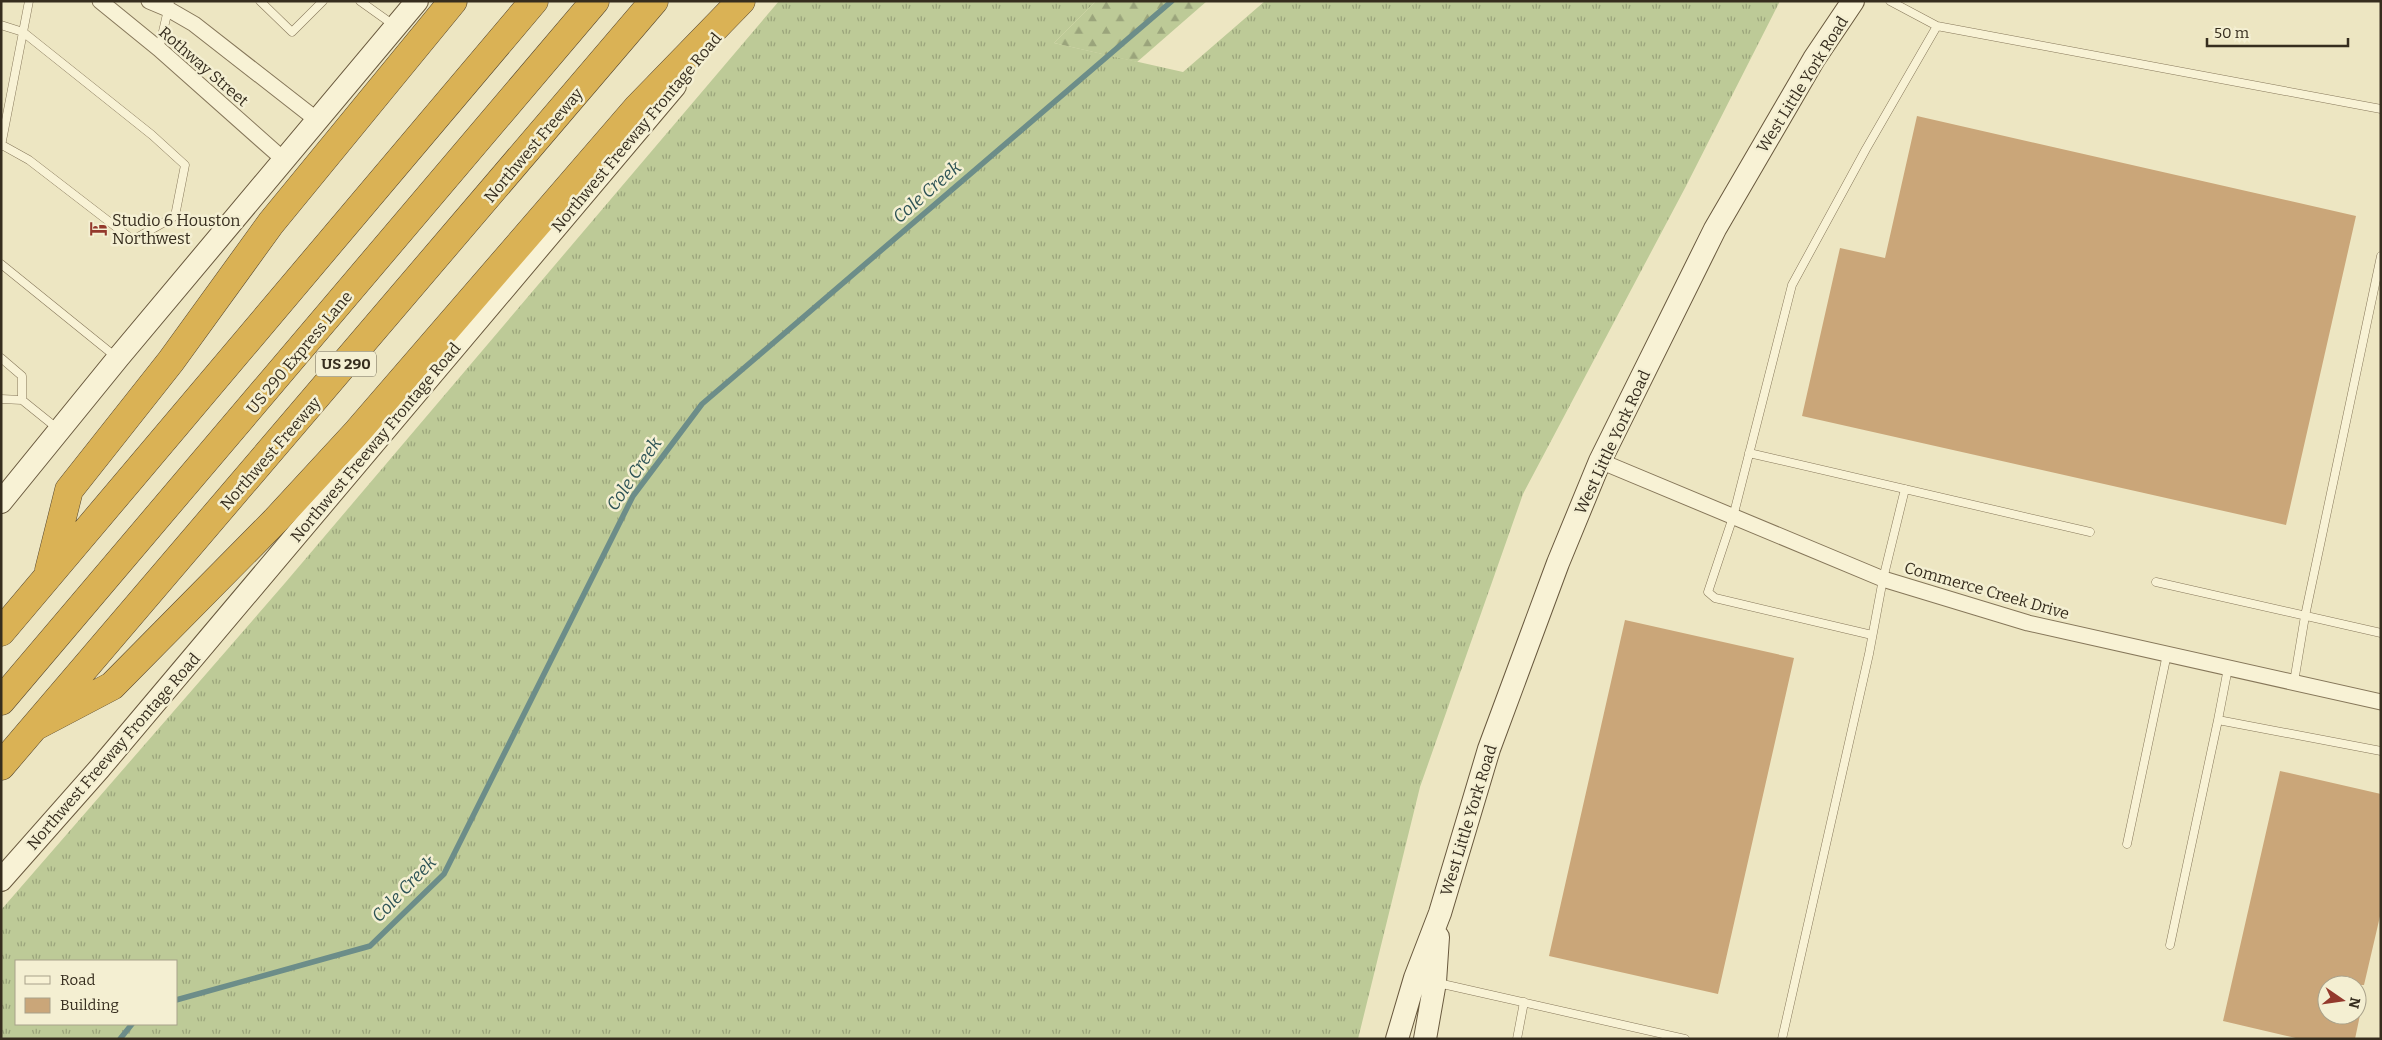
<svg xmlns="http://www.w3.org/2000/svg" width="2382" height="1040" viewBox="0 0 2382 1040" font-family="Bitter,serif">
  <defs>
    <pattern id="grass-tufts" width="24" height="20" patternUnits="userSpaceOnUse" patternTransform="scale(1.25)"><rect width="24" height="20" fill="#bdca97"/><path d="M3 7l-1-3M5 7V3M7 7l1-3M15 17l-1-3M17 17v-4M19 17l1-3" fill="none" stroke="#9aa47b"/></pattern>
    <pattern id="forest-firs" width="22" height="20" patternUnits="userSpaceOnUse" patternTransform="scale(1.25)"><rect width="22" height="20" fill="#bdca97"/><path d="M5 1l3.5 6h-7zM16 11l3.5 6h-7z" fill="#9aa47b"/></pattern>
  </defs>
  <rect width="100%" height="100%" fill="#ede6c2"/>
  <!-- grass -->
  <path fill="url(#grass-tufts)" fill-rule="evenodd" d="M 779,1 L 1096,1 L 1054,43 L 1183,72 L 1265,1 L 1780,1 L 1685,188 L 1523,494 L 1420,787 L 1358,1039 L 1,1039 L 1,910 L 285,583 ZM 16,961 L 176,961 L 176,1024 L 16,1024 Z"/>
  <!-- forest -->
  <path fill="url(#forest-firs)" d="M 1096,1 L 1207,1 L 1137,62 L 1054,43 Z"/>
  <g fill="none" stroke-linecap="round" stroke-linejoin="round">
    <!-- stream -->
    <path stroke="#6c8d89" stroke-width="5.5" d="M 176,1000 L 370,946 L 444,874 L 633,496 L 702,404 L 1172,1
      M 120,1039 L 132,1024"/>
  </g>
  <!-- building -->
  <path fill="#caa679" d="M 1917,116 L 2356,216 L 2286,525 L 1802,416 L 1840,248 L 1885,258 Z
    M 1625,620 L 1794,658 L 1718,994 L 1549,956 Z
    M 2280,771 L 2381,794 L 2381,912 L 2364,985 L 2327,985 L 2327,1015 L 2360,1015 L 2355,1039 L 2300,1039 L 2223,1021 Z"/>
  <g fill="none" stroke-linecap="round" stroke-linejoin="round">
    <defs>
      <path id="lane" d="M 260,1 L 292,32 L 323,1
        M 360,1 L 395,26
        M 1890,1 L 1937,26 L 2381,109
        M 1,25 L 23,32 L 152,135 L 185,165 L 175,216 L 133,240 L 29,160 L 2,145
        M 159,49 L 170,1
        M 1,146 L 29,1
        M 1,264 L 116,357
        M 1,358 L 22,376 L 22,400 L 58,429
        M 1,399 L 22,400
        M 1749,453 L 2090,532
        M 2156,582 L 2381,633
        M 1872,635 L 1715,598 L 1708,592 L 1733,517 L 1792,285 L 1866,149 L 1937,26
        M 2228,668 L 2218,720 L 2381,751
        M 2294,682 L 2305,616 L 2381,256
        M 2127,844 L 2167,654
        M 2170,945 L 2218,720
        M 1438,983 L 1685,1039
        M 1517,1039 L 1524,1002
        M 1782,1039 L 1869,654 L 1883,579 L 1905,489"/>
      <path id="street" d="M 100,1 L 159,49 L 283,159
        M 149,1 L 168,9 L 194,24 L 317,120
        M 1600,461 L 1883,579 L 2028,623 L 2381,702"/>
      <path id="secondary" d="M 1,502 L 118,358 L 417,1
        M 1,880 L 100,768 L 675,86
        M 1397,1039 L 1415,978 L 1440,913 L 1489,749 L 1558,563 L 1600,461 L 1715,229 L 1814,59 L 1853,1
        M 1425,1039 L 1435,982 L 1438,937"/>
      <path id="highway" d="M 49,570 L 69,490 L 171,361 L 271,223 L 453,1
        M 1,632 L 534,1
        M 1,701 L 595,1
        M 36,726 L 112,686 L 275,521 L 358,431 L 638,107 L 741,1
        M 1,766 L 654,1"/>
    </defs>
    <!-- lane casing -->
    <use href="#lane" stroke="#86775a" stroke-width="9"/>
    <!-- street casing -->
    <use href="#street" stroke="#86775a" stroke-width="17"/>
    <!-- secondary casing -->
    <use href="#secondary" stroke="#68583d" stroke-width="24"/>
    <!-- highway casing -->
    <use href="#highway" stroke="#54452e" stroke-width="29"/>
    <!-- lane -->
    <use href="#lane" stroke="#f8f2d5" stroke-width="8"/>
    <!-- street -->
    <use href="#street" stroke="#f8f2d5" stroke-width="15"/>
    <!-- secondary -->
    <use href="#secondary" stroke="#f8f2d5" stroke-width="22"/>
    <!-- highway -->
    <use href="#highway" stroke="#dab255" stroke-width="28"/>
  </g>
  <!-- icons -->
  <defs>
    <symbol id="hotel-bare" viewBox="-9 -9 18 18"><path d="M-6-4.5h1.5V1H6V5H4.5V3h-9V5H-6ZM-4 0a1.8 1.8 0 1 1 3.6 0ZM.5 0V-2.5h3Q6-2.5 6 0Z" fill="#93392c" stroke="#f4efd2" stroke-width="2.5" paint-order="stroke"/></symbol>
  </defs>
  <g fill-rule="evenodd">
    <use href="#hotel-bare" x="86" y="216" width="25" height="25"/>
  </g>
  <g text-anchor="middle" stroke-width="5" stroke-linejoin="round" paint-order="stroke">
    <!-- shield labels -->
    <rect fill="#f4efd2" stroke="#6f6754" stroke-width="1" x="316" y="351.5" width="60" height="25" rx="4"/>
    <g font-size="15" font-weight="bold" fill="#362d1e">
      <text x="346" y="369">US 290</text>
    </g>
    <!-- street labels -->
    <g font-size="16" fill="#362d1e" stroke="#f4efd2">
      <text transform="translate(204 66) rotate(41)" y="6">Rothway Street</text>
      <text transform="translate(1802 84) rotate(-58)" y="6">West Little York Road</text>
      <text transform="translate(636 132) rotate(-50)" y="6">Northwest Freeway Frontage Road</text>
      <text transform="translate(533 145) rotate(-50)" y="6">Northwest Freeway</text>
      <text transform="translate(299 352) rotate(-50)" y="6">US 290 Express Lane</text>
      <text transform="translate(375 442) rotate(-50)" y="6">Northwest Freeway Frontage Road</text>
      <text transform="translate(1612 442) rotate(-65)" y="6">West Little York Road</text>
      <text transform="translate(270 453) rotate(-49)" y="6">Northwest Freeway</text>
      <text transform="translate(1987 590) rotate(16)" y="6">Commerce Creek Drive</text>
      <text transform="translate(113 751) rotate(-49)" y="6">Northwest Freeway Frontage Road</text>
      <text transform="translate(1468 820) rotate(-73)" y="6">West Little York Road</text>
    </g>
    <!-- poi labels -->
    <g font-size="16" fill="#362d1e" stroke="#f4efd2" text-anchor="start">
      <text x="112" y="226">Studio 6 Houston<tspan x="112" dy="18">Northwest</tspan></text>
    </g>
    <!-- water labels -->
    <g font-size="18" font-style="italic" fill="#2d5356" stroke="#f4efd2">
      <text transform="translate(927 192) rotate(-41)" y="6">Cole Creek</text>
      <text transform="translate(634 474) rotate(-56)" y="6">Cole Creek</text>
      <text transform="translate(404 889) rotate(-46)" y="6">Cole Creek</text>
    </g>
  </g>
  <!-- border -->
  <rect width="2382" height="1040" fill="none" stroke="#362d1e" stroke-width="5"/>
  <!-- legend -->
  <rect x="15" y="960" width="162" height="65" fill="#f4efd2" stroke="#a8a18a"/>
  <rect x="25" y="976" width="25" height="8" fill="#f8f2d5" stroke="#a8a18a"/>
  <text x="60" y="985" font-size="15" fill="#362d1e">Road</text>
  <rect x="25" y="998" width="25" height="15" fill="#caa679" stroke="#a8a18a"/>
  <text x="60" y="1010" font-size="15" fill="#362d1e">Building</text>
  <!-- north arrow -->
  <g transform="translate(2342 1000) rotate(103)"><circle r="24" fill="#f4efd2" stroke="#a8a18a"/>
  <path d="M0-4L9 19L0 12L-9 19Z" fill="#93392c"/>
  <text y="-8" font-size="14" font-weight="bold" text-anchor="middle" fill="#362d1e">N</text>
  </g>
  <!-- scale -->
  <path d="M2207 38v8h141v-8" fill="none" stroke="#362d1e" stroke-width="2.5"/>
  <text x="2214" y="38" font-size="15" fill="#362d1e" stroke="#f4efd2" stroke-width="4" paint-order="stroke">50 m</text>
</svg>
